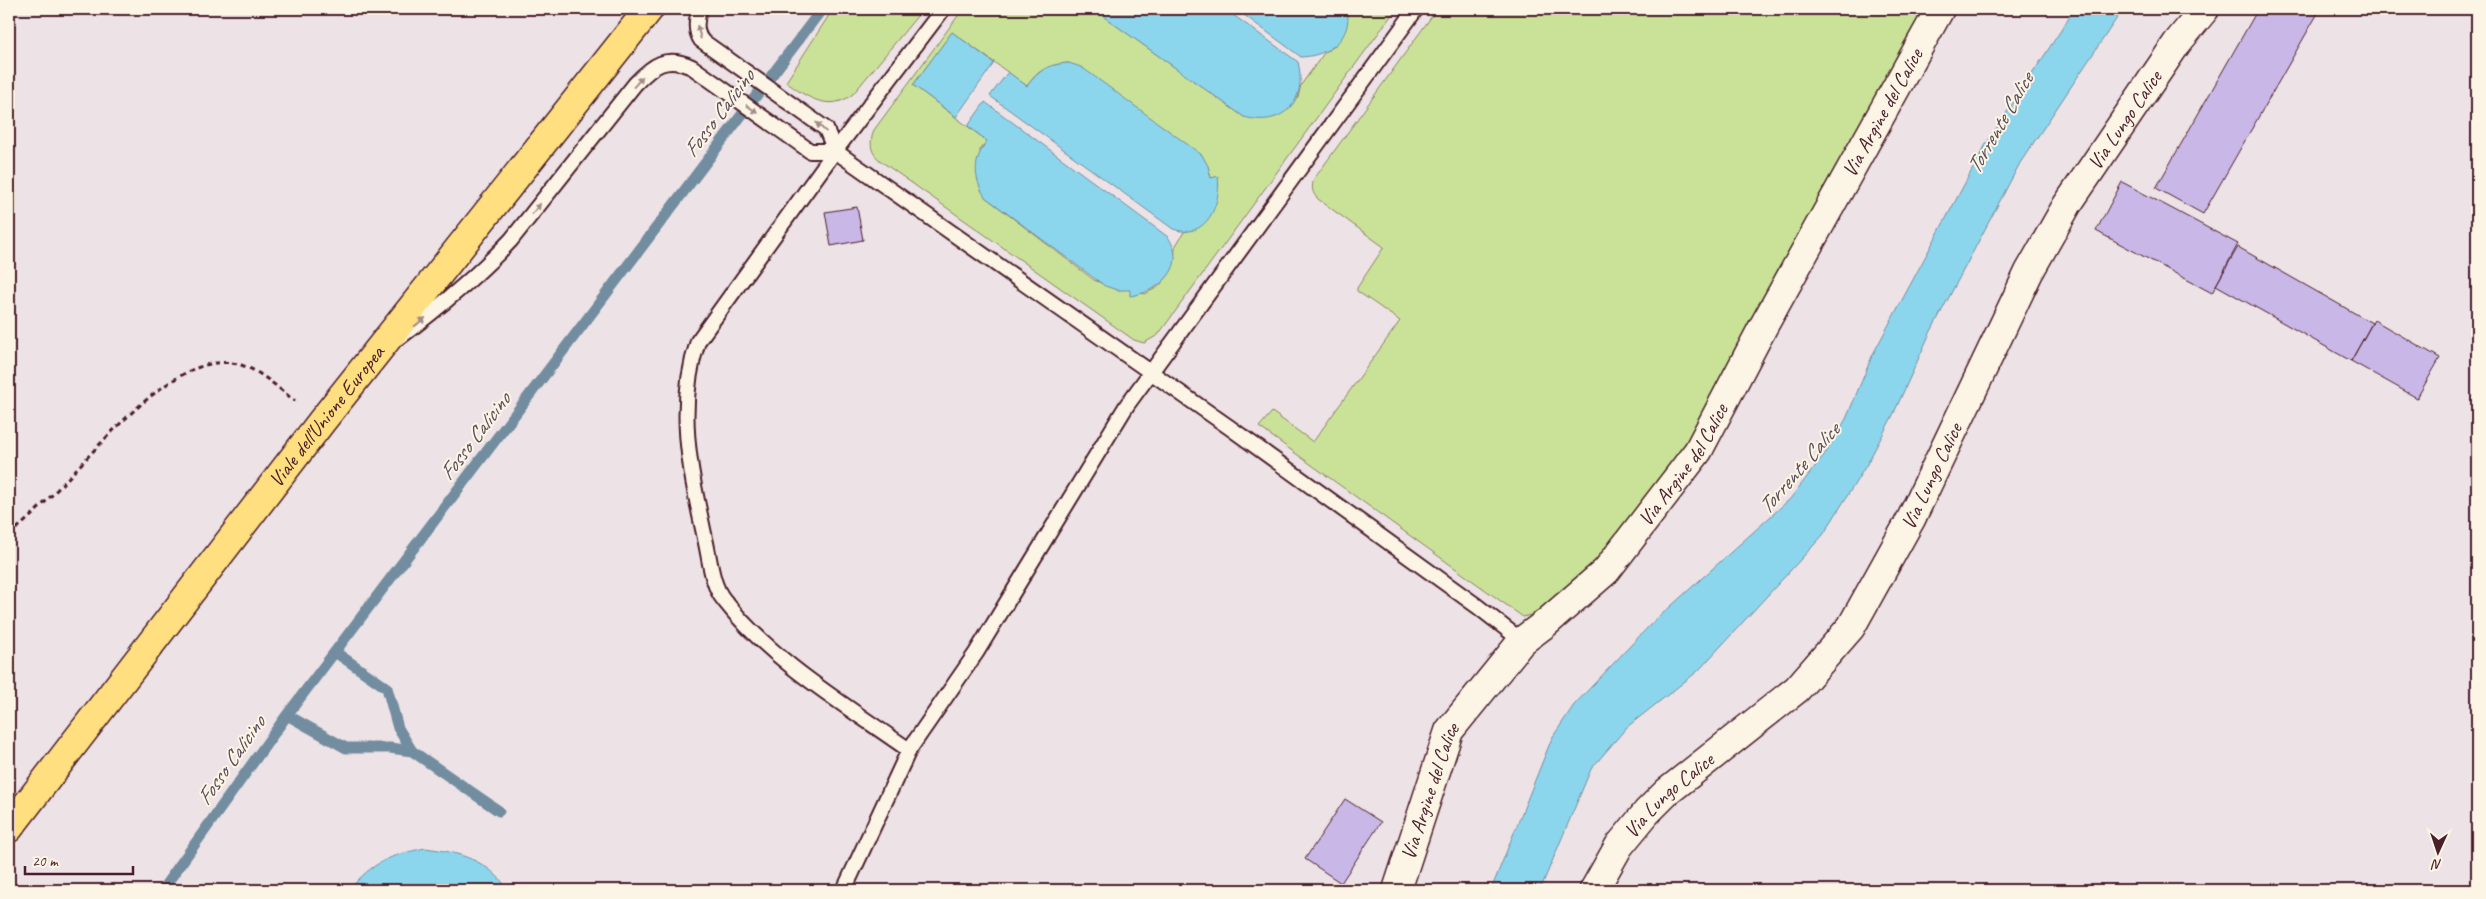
<svg xmlns="http://www.w3.org/2000/svg" width="2486" height="899" viewBox="0 0 2486 899" font-family="Caveat,sans-serif">
  <rect width="100%" height="100%" fill="#ede2e6"/>
  <filter id="ink" filterUnits="userSpaceOnUse"><feTurbulence type="fractalNoise" baseFrequency=".02" numOctaves="2"/><feDisplacementMap in="SourceGraphic" scale="10" xChannelSelector="R" yChannelSelector="G"/><feConvolveMatrix kernelMatrix="1 2 1 2 8 2 1 2 1" color-interpolation-filters="sRGB"/></filter>
  <g filter="url(#ink)">
    <!-- green -->
    <path fill="#c9e298" stroke="#8a8062" fill-rule="evenodd" d="M 833,9 L 923,9 L 853,94 C 830,113 806,97 786,82 Z
      M 963,9 L 1093,9 L 1244,117 L 1298,97 L 1301,85 L 1324,53 L 1335,46 L 1347,9 L 1396,9 L 1158,335 L 1144,343 L 1134,340 L 882,162 C 870,153 869,144 874,130 ZM 952,32 L 1027,86 C 1038,70 1049,64 1069,63 L 1208,166 L 1211,178 L 1218,177 L 1198,228 L 1184,232 L 1175,247 L 1174,262 L 1168,276 L 1158,287 L 1145,294 L 1130,289 L 1117,290 L 1094,280 L 985,197 L 980,150 L 987,141 L 913,85 Z
      M 1437,9 L 1925,9 L 1913,28 L 1836,181 L 1668,482 L 1568,593 L 1545,611 L 1523,617 L 1259,427 L 1272,412 L 1313,442 L 1400,321 L 1357,291 L 1357,288 L 1384,247 L 1318,199 C 1312,193 1311,187 1314,179 Z"/>
    <!-- water -->
    <path fill="#8cd6ed" stroke="#728d9f" d="M 1093,9 L 1225,9 L 1298,62 C 1308,101 1283,128 1244,117 Z
      M 1236,9 L 1347,9 C 1353,39 1328,56 1301,57 Z
      M 2075,9 L 2123,9 L 2020,163 L 1930,333 L 1893,415 L 1867,464 L 1823,535 L 1698,671 L 1627,727 L 1591,769 L 1540,890 L 1491,890 L 1552,738 L 1574,705 L 1651,624 L 1790,499 L 1827,451 L 1846,419 L 1873,354 L 1986,144 Z
      M 952,32 L 994,63 L 956,117 L 913,85 Z
      M 1069,63 L 1081,67 L 1091,74 L 1202,155 L 1208,166 L 1211,178 L 1218,176 C 1222,204 1206,241 1173,229 L 990,96 L 1008,72 L 1027,86 C 1039,70 1049,64 1069,63 Z
      M 985,102 L 1168,237 C 1189,267 1159,292 1130,296 L 1130,290 L 1117,290 L 1105,286 L 985,197 C 973,177 973,160 987,141 L 968,126 Z
      M 425,848 C 458,852 489,860 508,890 L 349,890 C 374,861 389,856 425,848 Z"/>
    <g fill="none" stroke-linecap="round" stroke-linejoin="round">
      <!-- stream -->
      <path stroke="#728d9f" stroke-width="11" d="M 335,652 L 387,688 L 398,728 L 412,751
        M 287,715 L 346,748 L 390,748 L 412,751 L 499,811
        M 162,890 L 287,715 L 822,9"/>
    </g>
    <!-- building -->
    <path fill="#c9b7e7" stroke="#4a1f2b" d="M 2258,9 L 2311,9 L 2318,13 L 2203,214 L 2156,188 Z
      M 2122,182 L 2238,244 L 2212,293 L 2096,231 Z
      M 857,207 L 863,240 L 831,246 L 825,212 Z
      M 2238,247 L 2372,323 L 2351,361 L 2216,285 Z
      M 2374,320 L 2440,358 L 2417,398 L 2351,361 Z
      M 1345,799 L 1381,822 L 1341,883 L 1305,859 Z"/>
    <g fill="none" stroke-linecap="round" stroke-linejoin="round">
      <defs>
        <path id="service" d="M 700,9 C 696,19 695,31 701,40 L 826,129 L 835,151 L 1229,427 L 1477,606 L 1522,641
          M 400,337 C 440,307 477,276 511,240 L 635,84 C 653,65 666,55 692,67 L 810,151 L 835,151
          M 909,750 C 847,706 771,661 724,600 C 712,586 710,561 706,543 C 691,473 675,411 698,341 L 835,151 L 943,9
          M 844,890 L 909,750 L 976,653 L 1127,405 L 1416,9"/>
        <g id="minor">
          <path id="s1" d="M 1397,890 L 1449,731 L 1522,641 L 1546,623 L 1606,571 L 1698,451 L 1763,327 L 1940,9"/>
          <path id="s2" d="M 1594,890 L 1619,846 L 1647,812 L 1667,792 L 1797,689 L 1851,627 L 1911,519 L 2029,272 L 2067,205 L 2177,43 L 2205,9"/>
        </g>
        <g id="primary">
          <path id="s3" d="M 9,828 L 322,421 L 649,9"/>
        </g>
      </defs>
      <!-- service casing -->
      <use href="#service" stroke="#4a1f2b" stroke-width="18"/>
      <!-- minor casing -->
      <use href="#minor" stroke="#4a1f2b" stroke-width="31"/>
      <!-- primary casing -->
      <use href="#primary" stroke="#4a1f2b" stroke-width="31"/>
      <!-- path -->
      <path stroke="#4a1f2b" stroke-width="3" stroke-dasharray="5 4" stroke-linecap="butt" d="M 9,534 C 68,494 164,341 241,365 C 261,371 279,389 295,401"/>
      <!-- service -->
      <use href="#service" stroke="#fcf5e5" stroke-width="14"/>
      <!-- minor -->
      <use href="#minor" stroke="#fcf5e5" stroke-width="28"/>
      <!-- primary -->
      <use href="#primary" stroke="#ffdf80" stroke-width="28"/>
    </g>
    <!-- one-way arrows -->
    <defs><path id="oneway-solid" d="M-6-.8H1V-3.2L6.5 0L1 3.2V.8H-6Z" transform="scale(1.25)"/></defs>
    <g fill="#a38a88">
      <use href="#oneway-solid" transform="translate(699 32) rotate(-105)"/>
      <use href="#oneway-solid" transform="translate(638 82) rotate(-49)"/>
      <use href="#oneway-solid" transform="translate(752 109) rotate(36)"/>
      <use href="#oneway-solid" transform="translate(821 127) rotate(-137)"/>
      <use href="#oneway-solid" transform="translate(536 209) rotate(-51)"/>
      <use href="#oneway-solid" transform="translate(420 322) rotate(-38)"/>
    </g>
  </g>
  <g text-anchor="middle" stroke-width="4" stroke-linejoin="round" paint-order="stroke">
    <!-- street labels -->
    <g font-size="21" fill="#4a1f2b" stroke="#fcf5e5">
      <text dy="7" stroke="none"><textPath href="#s1" startOffset="929">Via Argine del Calice</textPath></text>
      <text dy="7" stroke="none"><textPath href="#s2" startOffset="948">Via Lungo Calice</textPath></text>
      <text dy="7" stroke="none"><textPath href="#s3" startOffset="520">Viale dell'Unione Europea</textPath></text>
      <text dy="7" stroke="none"><textPath href="#s1" startOffset="524">Via Argine del Calice</textPath></text>
      <text dy="7" stroke="none"><textPath href="#s2" startOffset="542">Via Lungo Calice</textPath></text>
      <text dy="7" stroke="none"><textPath href="#s1" startOffset="104">Via Argine del Calice</textPath></text>
      <text dy="7" stroke="none"><textPath href="#s2" startOffset="122">Via Lungo Calice</textPath></text>
    </g>
    <!-- water labels -->
    <g font-size="22" font-style="italic" fill="#5a4d5c" stroke="#fcf5e5">
      <text transform="translate(718 113) rotate(-53)" y="8">Fosso Calicino</text>
      <text transform="translate(1999 123) rotate(-60)" y="8">Torrente Calice</text>
      <text transform="translate(474 436) rotate(-53)" y="8">Fosso Calicino</text>
      <text transform="translate(1798 468) rotate(-49)" y="8">Torrente Calice</text>
      <text transform="translate(230 760) rotate(-55)" y="8">Fosso Calicino</text>
    </g>
  </g>
  <!-- margin -->
  <rect width="2486" height="899" fill="none" stroke="#fcf5e5" stroke-width="30"/>
  <rect x="15" y="15" width="2456" height="869" fill="none" stroke="#4a1f2b" stroke-width="2" filter="url(#ink)"/>
  <!-- north arrow -->
  <g transform="translate(2438 852) rotate(183)" stroke="#fcf5e5" stroke-width="4" paint-order="stroke">
  <path d="M0-4L9 19L0 12L-9 19Z" fill="#4a1f2b"/>
  <text y="-8" font-size="14" font-weight="bold" text-anchor="middle" fill="#4a1f2b">N</text>
  </g>
  <!-- scale -->
  <path d="M25 866v8h108v-8" fill="none" stroke="#4a1f2b" stroke-width="2.5"/>
  <text x="32" y="866" font-size="15" fill="#4a1f2b" stroke="#fcf5e5" stroke-width="4" paint-order="stroke">20 m</text>
</svg>
